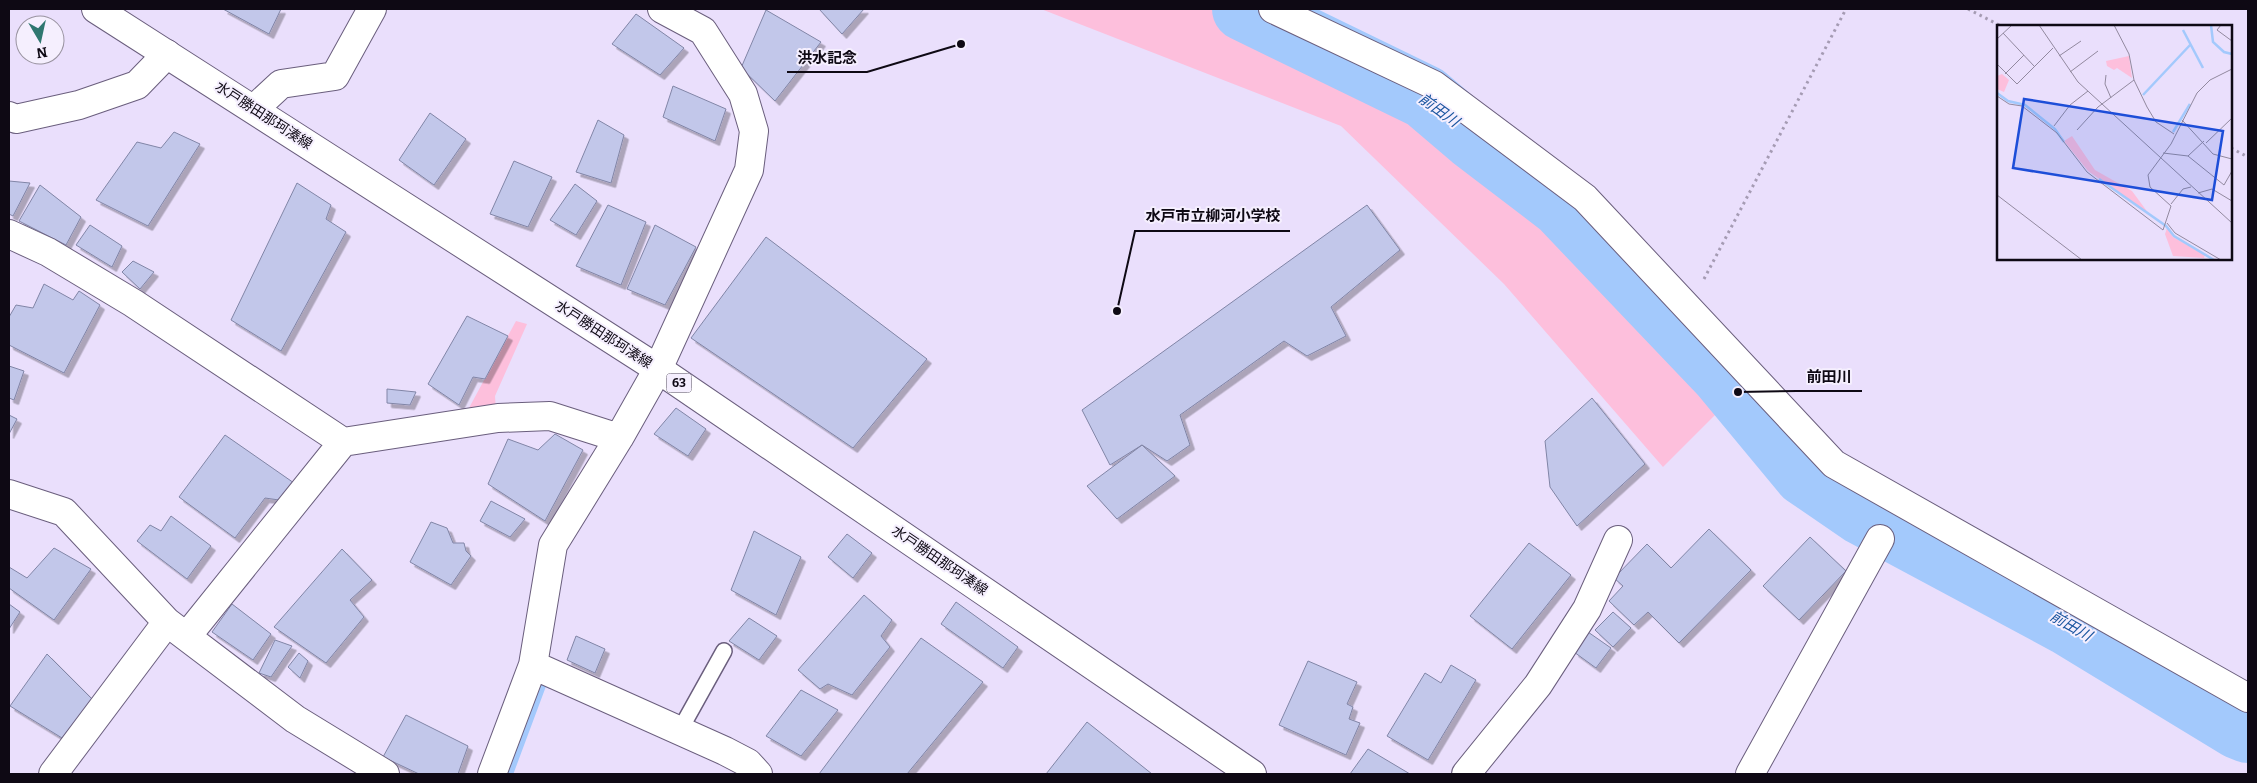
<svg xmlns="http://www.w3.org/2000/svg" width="2257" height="783" viewBox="0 0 2257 783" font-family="Bitter,'Noto Sans JP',serif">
  <defs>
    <filter id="shadow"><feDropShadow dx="4.5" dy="4.5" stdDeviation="0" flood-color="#0004"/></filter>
  </defs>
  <rect width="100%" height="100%" fill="#eadffc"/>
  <!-- green -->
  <path fill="#fdbfdc" d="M 1041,9 L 1239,9 L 1425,97 L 1738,392 L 1663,467 L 1504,284 L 1341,126 Z
    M 516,321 L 527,324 L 495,396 L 496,411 L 469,408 Z"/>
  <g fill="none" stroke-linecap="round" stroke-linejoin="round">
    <!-- stream -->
    <path stroke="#a3c9fc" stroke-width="10" d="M 508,774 L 543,680 L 551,684"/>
    <!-- river -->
    <path stroke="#a3c9fc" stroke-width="64" d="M 1244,9 L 1425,97 L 1472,137 L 1561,205 L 1723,375 L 1805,474 L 1862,513 L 2067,623 L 2238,727 L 2248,731"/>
  </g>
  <!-- building -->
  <path fill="#c2c7ea" stroke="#8185a6" filter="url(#shadow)" d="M 223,9 L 281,9 L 269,34 Z
    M 819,9 L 864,9 L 842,34 Z
    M 766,10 L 821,42 L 775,101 L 741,68 Z
    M 636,14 L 684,48 L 660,75 L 612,44 Z
    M 673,86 L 726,109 L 715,141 L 663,117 Z
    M 430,113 L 466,139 L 434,185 L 399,160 Z
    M 598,120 L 624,135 L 611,183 L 576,172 Z
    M 174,132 L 200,144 L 148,226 L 96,200 L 137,142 L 161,148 Z
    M 514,161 L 552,177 L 528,227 L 490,214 Z
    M 9,181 L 30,183 L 13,216 L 9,214 Z
    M 297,183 L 331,205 L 326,219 L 346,232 L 281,351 L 231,320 Z
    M 575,184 L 597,201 L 576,235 L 550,220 Z
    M 40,185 L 81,217 L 66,245 L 19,221 Z
    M 608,205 L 646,222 L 621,285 L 576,266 Z
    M 1367,205 L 1400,250 L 1331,307 L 1346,336 L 1307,356 L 1284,341 L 1180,415 L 1190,445 L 1167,461 L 1142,445 L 1110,465 L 1082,410 Z
    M 90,225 L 122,246 L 112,267 L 76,245 Z
    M 655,225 L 696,247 L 665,305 L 627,289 Z
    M 766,237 L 927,359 L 853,448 L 691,338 Z
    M 133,261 L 154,272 L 140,289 L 122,272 Z
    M 44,284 L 73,300 L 79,291 L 100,305 L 64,373 L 9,345 L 9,317 L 16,305 L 33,308 Z
    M 467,316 L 508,336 L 485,379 L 473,377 L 459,405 L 428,384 Z
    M 9,366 L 24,371 L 14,400 L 9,398 Z
    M 387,389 L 416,392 L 410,405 L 387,403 Z
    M 1592,398 L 1645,464 L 1577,526 L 1550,487 L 1545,441 Z
    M 676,408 L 706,429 L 688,456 L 654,434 Z
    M 9,415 L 17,419 L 9,434 Z
    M 555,434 L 583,450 L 545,521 L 488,484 L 508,439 L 538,450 Z
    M 225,435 L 294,483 L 279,500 L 265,498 L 235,538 L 179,497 Z
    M 1142,445 L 1175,476 L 1117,519 L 1087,486 Z
    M 491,501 L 525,519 L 510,537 L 480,521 Z
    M 171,516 L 211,546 L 187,579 L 137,541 L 150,525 L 161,531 Z
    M 431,522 L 447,528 L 453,543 L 464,543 L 466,551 L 471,556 L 451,585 L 410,562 Z
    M 1709,529 L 1751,570 L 1679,643 L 1648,612 L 1634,625 L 1609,601 L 1623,586 L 1614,578 L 1647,544 L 1671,568 Z
    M 754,531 L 801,557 L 776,615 L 731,590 Z
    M 847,534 L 872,553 L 853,578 L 828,557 Z
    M 1810,537 L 1846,571 L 1799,620 L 1763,586 Z
    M 1529,543 L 1571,575 L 1512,649 L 1470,616 Z
    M 54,548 L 91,569 L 54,620 L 9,588 L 9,567 L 27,578 Z
    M 342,549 L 372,580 L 350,600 L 364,617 L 326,663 L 274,627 Z
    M 864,595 L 892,620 L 881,636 L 890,647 L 852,695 L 828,684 L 820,689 L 798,670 Z
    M 956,602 L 1018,647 L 1003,668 L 941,624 Z
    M 9,604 L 20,612 L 9,629 Z
    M 232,604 L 271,634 L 253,660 L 212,632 Z
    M 1613,612 L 1631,628 L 1613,647 L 1595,630 Z
    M 749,618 L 777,636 L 759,660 L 729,641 Z
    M 1588,632 L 1611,648 L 1596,668 L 1574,652 Z
    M 576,636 L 605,649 L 595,673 L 567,660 Z
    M 921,638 L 983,682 L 907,774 L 819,774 Z
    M 275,640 L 292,646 L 271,677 L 259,673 Z
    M 299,653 L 308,661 L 300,678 L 288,667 Z
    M 47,654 L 92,699 L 62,738 L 10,706 Z
    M 1308,661 L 1357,682 L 1347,704 L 1353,707 L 1349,719 L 1360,723 L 1346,755 L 1279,725 Z
    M 1451,665 L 1476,680 L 1428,760 L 1387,736 L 1425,673 L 1441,683 Z
    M 801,690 L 838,710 L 801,756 L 766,736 Z
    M 406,715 L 468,746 L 458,774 L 419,774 L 383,757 Z
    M 1087,722 L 1152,774 L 1046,774 Z
    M 1368,749 L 1410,774 L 1350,774 Z"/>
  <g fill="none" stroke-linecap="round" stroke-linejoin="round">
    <defs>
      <path id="service" d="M 680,730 L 724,651"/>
      <path id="minor" d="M 1273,9 L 1434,85 L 1585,198 L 1834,464 L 2248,698
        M 254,109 L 281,84 L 335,76 L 372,9
        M 9,116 L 16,119 L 79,105 L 137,85 L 167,54
        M 9,234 L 48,252 L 133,303 L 343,442 L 498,418 L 550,416 L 619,438
        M 9,494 L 64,512 L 167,622 L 295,719 L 385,774
        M 187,636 L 343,442
        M 533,665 L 725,751 L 748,763 L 758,774
        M 53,774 L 167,622
        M 492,774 L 533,665 L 553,545 L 619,438 L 658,369 L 749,170 L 754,131 L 743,94 L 703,31 L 662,9
        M 1466,774 L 1538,685 L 1587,609 L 1618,540
        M 1750,774 L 1880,539"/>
      <path id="primary" d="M 96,9 L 658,369 L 1252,774"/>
    </defs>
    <!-- service casing -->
    <use href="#service" stroke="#6a5e7d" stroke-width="18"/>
    <!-- minor casing -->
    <use href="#minor" stroke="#6a5e7d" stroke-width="30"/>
    <!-- primary casing -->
    <use href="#primary" stroke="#6a5e7d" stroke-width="30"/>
    <!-- path -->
    <path stroke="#a59bb3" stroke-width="3" stroke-dasharray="2.5 4" stroke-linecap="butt" d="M 1968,9 L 2001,26
      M 2231,148 L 2248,157
      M 1704,279 L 1846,9"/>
    <!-- service -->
    <use href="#service" stroke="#fff" stroke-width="15"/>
    <!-- minor -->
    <use href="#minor" stroke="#fff" stroke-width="28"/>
    <!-- primary -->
    <use href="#primary" stroke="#fff" stroke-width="28"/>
  </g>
  <g text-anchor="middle" stroke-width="4" stroke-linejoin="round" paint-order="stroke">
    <!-- shield labels -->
    <rect fill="#f5effe" stroke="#534e5a" stroke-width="1" x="666.5" y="373.5" width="25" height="19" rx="4"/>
    <g font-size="12" font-weight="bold" fill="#0e0914">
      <text x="679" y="387">63</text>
    </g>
    <!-- street labels -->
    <g font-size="14" fill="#0e0914" stroke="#f5effe">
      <text transform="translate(264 115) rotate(33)" y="5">水戸勝田那珂湊線</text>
      <text transform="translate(604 334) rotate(33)" y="5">水戸勝田那珂湊線</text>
      <text transform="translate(940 560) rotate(34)" y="5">水戸勝田那珂湊線</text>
    </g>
    <!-- water labels -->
    <g font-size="15" font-style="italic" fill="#1b56a0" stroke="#f5effe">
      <text transform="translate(1439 110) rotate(36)" y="5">前田川</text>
      <text transform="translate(2071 626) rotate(30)" y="5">前田川</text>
    </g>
  </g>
  <!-- overview -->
  <g transform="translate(1997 25)">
    <rect width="235" height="235" fill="#eadffc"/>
    <path d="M 132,31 L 135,53 L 120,43 L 117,45 L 110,41 L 109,36 ZM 5,49 L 12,55 L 7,67 L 0,64 L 0,51 ZM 75,111 L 98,145 L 135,166 L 152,189 L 91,146 L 67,116 ZM 170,203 L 176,212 L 208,230 L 207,233 L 176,231 L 168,209 Z" fill="#fdbfdc"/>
    <path fill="none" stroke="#a3c9fc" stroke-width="2.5" d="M 214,0 L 216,17 L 227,27 L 235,29M 186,5 L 206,43M 0,68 L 11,76 L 28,80 L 58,104 L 67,117M 146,70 L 194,19M 176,107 L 193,79M 102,154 L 169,201 L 177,211 L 217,235"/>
    <path fill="none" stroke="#92899f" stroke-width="1" d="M 42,0 L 81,57 L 235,198M 117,0 L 132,29 L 137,55 L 150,82 L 159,97 L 177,109M 224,0 L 220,5 L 235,16M 6,8 L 37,41M 0,14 L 15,0M 62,31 L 84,16M 0,39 L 20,59 L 56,23M 73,47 L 101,26M 8,49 L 27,30M 109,50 L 108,59 L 114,73M 0,71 L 12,79 L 25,81 L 60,108 L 90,147 L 166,205 L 174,181 L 153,162 L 151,150 L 174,119 L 200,68 L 213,55 L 235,44M 185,95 L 216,129 L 235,134M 57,101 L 73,80 L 91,66M 80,105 L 101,82 L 137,55M 209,118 L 235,93M 166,128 L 191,131 L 227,160 L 235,146M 191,131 L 207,116M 201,168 L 215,164 L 235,176M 0,170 L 85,235M 174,179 L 186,164 L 194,162M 170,198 L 178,208 L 224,235"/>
    <path fill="#1d4ed8" fill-opacity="0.15" stroke="#1d4ed8" stroke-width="2.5" d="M 27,74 L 226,106 L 215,175 L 16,143 Z"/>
    <rect width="235" height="235" fill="none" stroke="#0e0914" stroke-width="2.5"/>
  </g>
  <!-- callouts -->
  <path fill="none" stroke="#0e0914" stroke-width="2" d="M961 44L867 72H787M1117 311L1135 231H1290M1738 392L1797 391H1862"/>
  <g fill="#0e0914" stroke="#f5effe" stroke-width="2">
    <circle cx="961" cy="44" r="5"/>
    <circle cx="1117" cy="311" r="5"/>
    <circle cx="1738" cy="392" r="5"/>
  </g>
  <g font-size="15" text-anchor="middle" font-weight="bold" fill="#0e0914" stroke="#f5effe" stroke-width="4" stroke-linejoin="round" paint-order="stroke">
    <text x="827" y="63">洪水記念</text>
    <text x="1213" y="221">水戸市立柳河小学校</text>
    <text x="1829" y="382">前田川</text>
  </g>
  <!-- border -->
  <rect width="2257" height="783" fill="none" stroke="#0e0914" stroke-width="20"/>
  <!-- north arrow -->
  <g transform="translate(40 40) rotate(171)"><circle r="24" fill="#f5effe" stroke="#9993a0"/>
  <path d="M0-4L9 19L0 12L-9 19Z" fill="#2f7770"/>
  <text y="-8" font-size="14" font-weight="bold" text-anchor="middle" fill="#0e0914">N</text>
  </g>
</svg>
